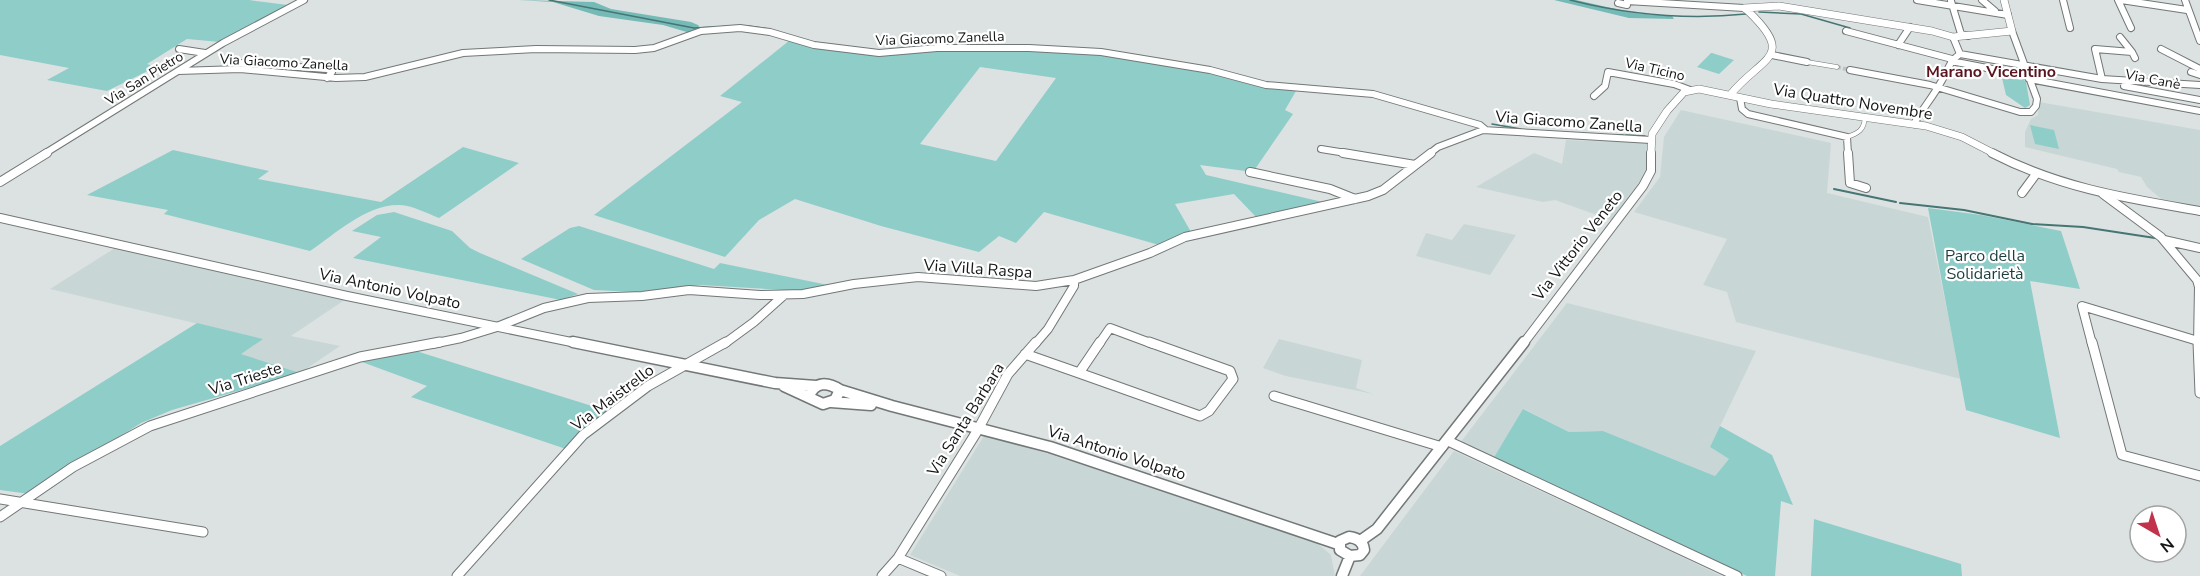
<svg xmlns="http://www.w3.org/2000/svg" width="2200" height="576" viewBox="0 0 2200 576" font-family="'Nunito Sans',sans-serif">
  <rect width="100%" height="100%" fill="#dce2e1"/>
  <!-- built -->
  <path fill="#c8d7d5" d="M 2039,102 L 2200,130 L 2200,209 L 2166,203 L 2147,187 L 2141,177 L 2119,172 L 2117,169 L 2025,147 L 2025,132 L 2031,119 L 2038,115 Z
    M 1681,110 L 1831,143 L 1827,193 L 1928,217 L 1961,379 L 1736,322 L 1727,292 L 1703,285 L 1727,239 L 1634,212 L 1660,177 L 1664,137 Z
    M 1566,140 L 1651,143 L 1646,173 L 1611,220 L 1555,200 L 1543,202 L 1476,187 L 1534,153 L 1562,164 Z
    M 1464,224 L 1516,235 L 1490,275 L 1416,256 L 1426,233 L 1452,240 Z
    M 115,248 L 346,299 L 291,336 L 340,346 L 300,373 L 240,354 L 262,339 L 50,289 Z
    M 1567,303 L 1756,351 L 1710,447 L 1729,459 L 1715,476 L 1603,431 L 1569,432 L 1524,409 L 1493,459 L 1460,443 Z
    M 1279,339 L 1362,360 L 1356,388 L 1373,394 L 1286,376 L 1263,368 Z
    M 984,436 L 1046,453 L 1316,542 L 1331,555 L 1335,576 L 960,576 L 910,555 Z
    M 1454,451 L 1668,550 L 1721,576 L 1360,576 Z"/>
  <!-- green -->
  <path fill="#8fcdc9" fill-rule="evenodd" d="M 0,0 L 249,0 L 288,5 L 220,42 L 187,39 L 147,64 L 156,67 L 107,91 L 47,80 L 69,68 L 0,55 Z
    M 790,40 L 858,53 L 983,50 L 1089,53 L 1210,73 L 1296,91 L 1285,110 L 1293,114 L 1253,172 L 1200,165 L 1206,175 L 1327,203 L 1258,219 L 1234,194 L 1175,204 L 1191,232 L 1159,245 L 1044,212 L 1016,243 L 999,236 L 979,252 L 881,226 L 795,199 L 759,220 L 725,257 L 594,215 L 742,102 L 720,96 ZM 980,67 L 1056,78 L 996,161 L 920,144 Z
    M 1711,53 L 1712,53 L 1734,60 L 1719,74 L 1697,67 Z
    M 2002,78 L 2024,80 L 2026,82 L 2030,105 L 2025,108 L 2006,95 Z
    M 2030,125 L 2054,130 L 2059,149 L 2035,144 Z
    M 463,147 L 519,163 L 439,218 C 426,213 412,205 398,205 C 366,205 335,234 310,251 L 164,214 L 168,210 L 87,195 L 173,150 L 269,171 L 258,179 L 381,202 Z
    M 1928,208 L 1981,215 L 2061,231 L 2080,289 L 2030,281 L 2060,438 L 1966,410 Z
    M 394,212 L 452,231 L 470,248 L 480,253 L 578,294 L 561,300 L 353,258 L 381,237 L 352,231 L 377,215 Z
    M 579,226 L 714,269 L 720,263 L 828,285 L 826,288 L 802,291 L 700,285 L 636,292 L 594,290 L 521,259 L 570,228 Z
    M 197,323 L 263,339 L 241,354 L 300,373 L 172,410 L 141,423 L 30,494 L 0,490 L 0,446 Z
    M 416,351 L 608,411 L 566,449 L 411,397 L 427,386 L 362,362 Z
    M 1523,409 L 1569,432 L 1603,431 L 1715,476 L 1729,459 L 1710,447 L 1720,426 L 1772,455 L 1793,505 L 1781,501 L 1775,576 L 1747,576 L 1493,459 Z
    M 1814,519 L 1961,564 L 1962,576 L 1811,576 Z"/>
  <!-- forest -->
  <path fill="#75bab6" d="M 518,0 L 594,2 L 611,9 L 691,22 L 698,25 L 702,30 L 690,33 L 663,25 L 599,16 L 553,2 Z
    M 1554,0 L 1576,0 L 1633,13 L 1672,16 L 1674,19 L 1629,18 Z"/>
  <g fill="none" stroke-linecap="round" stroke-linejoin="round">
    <!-- stream-far1 -->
    <path stroke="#457673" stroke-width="1.5" d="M 549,0 L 694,28 L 737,26
      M 1570,0 C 1629,15 1686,20 1746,14
      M 1759,12 L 1801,14 L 1850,28
      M 748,26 L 769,29
      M 1492,124 L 1521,129
      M 1610,135 L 1623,135
      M 1626,135 L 1645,136"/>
    <!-- stream -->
    <path stroke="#457673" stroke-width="2" d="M 1834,189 L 1896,202
      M 1900,203 L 1964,210 L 2032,224 L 2083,227 L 2155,238"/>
    <!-- pedestrian-tunnel -->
    <path stroke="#bec3c3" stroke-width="4" stroke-dasharray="4 2" stroke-linecap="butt" d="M 1837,67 L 1850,70"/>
    <defs>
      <path id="pedestrian" d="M 1807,62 L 1837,67
        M 1847,137 C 1859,133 1864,130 1865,117"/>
      <path id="minor-far2" d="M 1917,0 L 2008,15
        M 1982,0 L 1995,11
        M 2063,0 L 2070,28
        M 2118,0 L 2131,28
        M 2121,0 L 2187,10
        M 2185,0 L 2200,41
        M 1951,1 L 1961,34 L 1968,36
        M 1618,3 L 1627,5 L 1627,1 L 1744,8
        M 1846,31 L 1952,59
        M 1953,37 L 1960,54
        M 2120,37 L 2132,52
        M 1898,45 L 1910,27
        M 179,49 L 205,53
        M 2161,49 L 2200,69
        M 1772,55 L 1807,62
        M 1951,61 L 2028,76
        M 240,63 L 327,69 L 332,72 L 327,78
        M 1850,70 L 1930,85 L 2020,112 L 2031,112 L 2036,106 L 2037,99 L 2012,31
        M 178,71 L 240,69 L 336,78 L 365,77 L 463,53 L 536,49 L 635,50 L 654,48 L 701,31 L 740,28 L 770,32 L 814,45 L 879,53 L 937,48 L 1029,48 L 1101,52 L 1210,70 L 1266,85 L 1373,94 L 1480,125 L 1486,130
        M 2191,72 L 2200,75
        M 2029,79 L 2200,111
        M 2102,79 L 2095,49 L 2132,52 L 2135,58
        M 2124,86 L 2200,100
        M 1594,96 L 1605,86 L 1608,72 L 1674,84 L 1690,90
        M 1740,98 L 1742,109 L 1748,114 L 1847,137 L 1848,154
        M 1914,124 C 1922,109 1933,97 1941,82 C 1948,71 1949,61 1960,54 L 2102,79 L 2200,85
        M 1321,149 L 1352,154
        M 44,154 L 223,43 L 304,0
        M 1429,154 L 1438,147 L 1483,130 L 1651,140"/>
      <path id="minor-far1" d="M 1343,153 L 1415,165
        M 1848,153 L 1850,183 L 1866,188
        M 1250,172 L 1330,189 L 1355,199
        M 0,182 L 47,153
        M 2022,193 L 2036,174
        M 2103,194 L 2161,237 L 2197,280 L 2199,287 L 2198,344
        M 2164,240 L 2200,248
        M 432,344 L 461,338 L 497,327 L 544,308 L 588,298 L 642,296 L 689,290 L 760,295 L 803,294 L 854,284 L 918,277 L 1036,286 L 1074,280 L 1150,253 L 1185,237 L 1368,196 L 1383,190 L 1431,153
        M 724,344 L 754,322 L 783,296
        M 1035,344 L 1048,329 L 1074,286 L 1074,280
        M 1099,344 L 1110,328 L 1153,344
        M 2092,344 L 2082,306 L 2198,341"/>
      <path id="minor" d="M 2092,342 L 2122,455 L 2200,476
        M 2198,342 L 2200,393
        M 1025,354 L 1079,373
        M 1079,373 L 1200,416 L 1209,411 L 1233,379 L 1230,371 L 1149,342
        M 1079,373 L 1100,342
        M 1274,396 L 1442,447
        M 1448,441 L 1737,576
        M 0,499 L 203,532
        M 0,517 L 73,467 L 150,426 L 360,357 L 440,342
        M 898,558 L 941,576
        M 457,576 L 583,435 L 648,386 L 726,342
        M 882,576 L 898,558 L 976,433 L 1008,374 L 1036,342"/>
      <path id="tertiary-far2" d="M 1748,11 L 1744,8 L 1779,6 L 1932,31 L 1953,37 L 2012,31 L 2004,0
        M 1730,95 C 1762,56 1797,58 1748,11
        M 1651,154 L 1652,134 L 1667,111 L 1684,92 L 1699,89 L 1771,104 L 1926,126 L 1962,137 L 1995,154"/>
      <path id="tertiary-far1" d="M 1992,153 C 2060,188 2125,198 2200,211
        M 0,218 L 347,296 L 581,344
        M 1523,344 L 1643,186 L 1651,171 L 1651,153"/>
      <path id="tertiary" d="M 573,342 L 775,383 L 816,386
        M 784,386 L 823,404 L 835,400 L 840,390 C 828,382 815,381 809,396
        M 840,390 L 892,406 L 1050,447 L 1338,544
        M 831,402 L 871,405
        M 1349,537 C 1357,538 1363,541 1364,550 L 1360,555 L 1350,556 L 1340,550 L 1340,541 Z
        M 1360,541 L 1377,529 L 1524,342
        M 1342,576 L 1350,556"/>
    </defs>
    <!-- pedestrian casing -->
    <use href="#pedestrian" stroke="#727777" stroke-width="5"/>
    <!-- minor-far2 casing -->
    <use href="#minor-far2" stroke="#727777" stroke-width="8"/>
    <!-- minor-far1 casing -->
    <use href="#minor-far1" stroke="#727777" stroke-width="10"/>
    <!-- minor casing -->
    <use href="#minor" stroke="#727777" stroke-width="11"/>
    <!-- tertiary-far2 casing -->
    <use href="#tertiary-far2" stroke="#727777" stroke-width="8"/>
    <!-- tertiary-far1 casing -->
    <use href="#tertiary-far1" stroke="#727777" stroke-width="10"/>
    <!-- tertiary casing -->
    <use href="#tertiary" stroke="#727777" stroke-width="13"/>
    <!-- pedestrian -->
    <use href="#pedestrian" stroke="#fff" stroke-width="4"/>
    <!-- minor-far2 -->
    <use href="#minor-far2" stroke="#fff" stroke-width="6"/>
    <!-- minor-far1 -->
    <use href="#minor-far1" stroke="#fff" stroke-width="8"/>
    <!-- minor -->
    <use href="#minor" stroke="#fff" stroke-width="9"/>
    <!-- tertiary-far2 -->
    <use href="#tertiary-far2" stroke="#fff" stroke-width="7"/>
    <!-- tertiary-far1 -->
    <use href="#tertiary-far1" stroke="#fff" stroke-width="8"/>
    <!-- tertiary -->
    <use href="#tertiary" stroke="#fff" stroke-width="10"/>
  </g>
  <g text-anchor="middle" stroke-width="4.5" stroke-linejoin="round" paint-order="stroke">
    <!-- far-street labels -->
    <g font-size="14" fill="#141616" stroke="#fff">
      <text transform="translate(940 38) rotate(-2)" y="5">Via Giacomo Zanella</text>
      <text transform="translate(284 62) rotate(3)" y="5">Via Giacomo Zanella</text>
      <text transform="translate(1655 69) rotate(13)" y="5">Via Ticino</text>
      <text transform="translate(144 78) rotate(-32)" y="5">Via San Pietro</text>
      <text transform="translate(2153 79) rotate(11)" y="5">Via Canè</text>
    </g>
    <!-- far-quarter labels -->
    <g font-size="16" font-weight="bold" fill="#59141f" stroke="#fff">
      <text x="1991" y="77">Marano Vicentino</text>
    </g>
    <!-- street labels -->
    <g font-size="16" fill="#141616" stroke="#fff">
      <text transform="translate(1853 101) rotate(9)" y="6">Via Quattro Novembre</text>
      <text transform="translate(1569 121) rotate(4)" y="6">Via Giacomo Zanella</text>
      <text transform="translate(1577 245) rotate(-52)" y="6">Via Vittorio Veneto</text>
      <text transform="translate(978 268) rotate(4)" y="6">Via Villa Raspa</text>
      <text transform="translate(390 288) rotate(12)" y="6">Via Antonio Volpato</text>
      <text transform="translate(245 378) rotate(-18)" y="6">Via Trieste</text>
      <text transform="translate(612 397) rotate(-37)" y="6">Via Maistrello</text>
      <text transform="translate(965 419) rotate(-58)" y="6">Via Santa Barbara</text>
      <text transform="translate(1117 452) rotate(18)" y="6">Via Antonio Volpato</text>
    </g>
    <!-- park labels -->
    <g font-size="16" fill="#1b3e3c" stroke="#fff">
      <text x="1985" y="261">Parco della<tspan x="1985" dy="18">Solidarietà</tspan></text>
    </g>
  </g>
  <!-- north arrow -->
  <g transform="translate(2158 534) rotate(141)"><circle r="28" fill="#ffffff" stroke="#a1a2a2" stroke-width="1.5"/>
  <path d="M0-4.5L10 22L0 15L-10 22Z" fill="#c2324b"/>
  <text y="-9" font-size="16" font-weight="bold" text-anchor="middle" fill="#141616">N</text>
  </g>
</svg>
